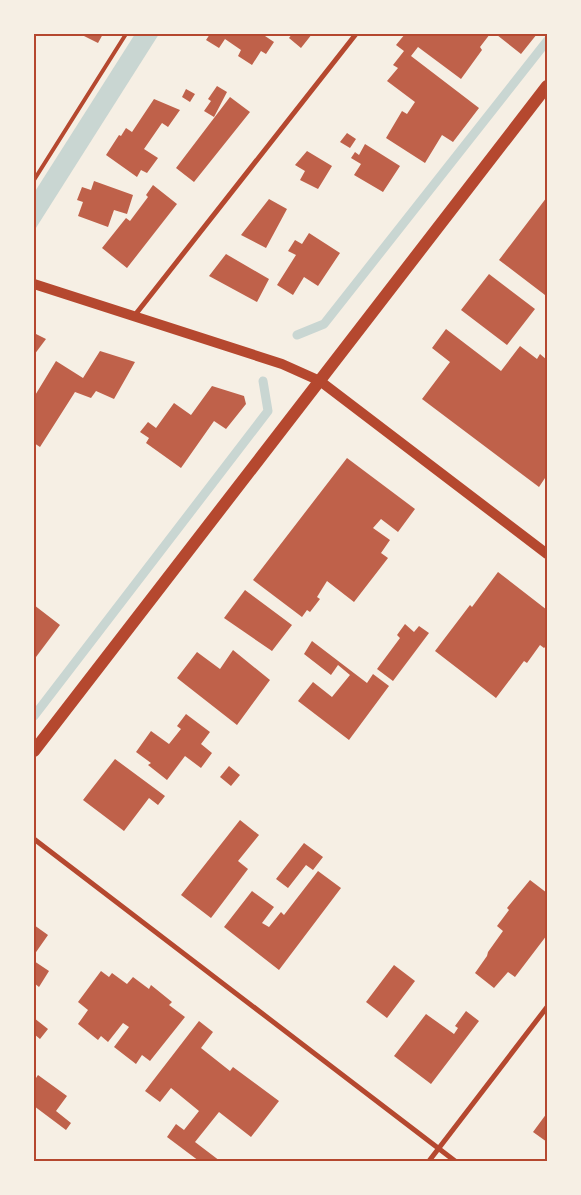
<svg xmlns="http://www.w3.org/2000/svg" width="581" height="1195" viewBox="0 0 581 1195" font-family="Commissioner,sans-serif">
  <rect width="100%" height="100%" fill="#f6efe4"/>
  <!-- water -->
  <path fill="#c9d6d2" d="M 135,34 L 159,34 L 34,231 L 34,193 Z"/>
  <g fill="none" stroke-linecap="round" stroke-linejoin="round">
    <!-- stream -->
    <path stroke="#c9d6d2" stroke-width="9" d="M 297,335 L 324,324 L 547,41
      M 34,716 L 268,411 L 263,381"/>
  </g>
  <!-- building -->
  <path fill="#bf614a" d="M 80,34 L 103,34 L 98,43 Z
    M 210,34 L 262,34 L 274,42 L 266,54 L 261,51 L 252,65 L 238,56 L 241,50 L 225,39 L 219,48 L 206,40 Z
    M 292,34 L 312,34 L 301,48 L 289,38 Z
    M 405,34 L 490,34 L 480,47 L 482,50 L 461,79 L 418,47 L 411,56 L 479,108 L 453,142 L 442,135 L 425,163 L 386,138 L 402,111 L 407,114 L 415,102 L 387,81 L 398,68 L 393,65 L 404,51 L 396,45 Z
    M 499,34 L 537,34 L 521,54 L 497,35 Z
    M 217,86 L 227,92 L 214,117 L 204,111 L 211,101 L 208,99 Z
    M 186,89 L 195,94 L 190,102 L 182,97 Z
    M 230,97 L 250,112 L 194,182 L 176,168 Z
    M 154,99 L 180,110 L 168,127 L 162,123 L 144,149 L 158,158 L 147,173 L 141,170 L 137,177 L 106,155 L 119,135 L 121,136 L 126,128 L 132,132 Z
    M 347,133 L 356,139 L 350,148 L 340,142 Z
    M 365,144 L 400,166 L 383,192 L 354,175 L 361,164 L 351,158 L 355,152 L 359,155 Z
    M 307,151 L 332,166 L 318,189 L 300,180 L 305,171 L 295,165 Z
    M 94,181 L 133,195 L 127,214 L 114,210 L 108,227 L 78,216 L 83,202 L 77,200 L 82,187 L 91,190 Z
    M 153,185 L 177,204 L 127,268 L 102,248 L 126,218 L 130,221 L 148,197 L 146,195 Z
    M 547,197 L 547,292 L 545,295 L 499,260 Z
    M 269,199 L 287,209 L 266,248 L 241,235 Z
    M 309,233 L 340,253 L 318,286 L 304,277 L 293,295 L 277,285 L 296,255 L 288,251 L 295,240 L 302,244 Z
    M 226,254 L 269,279 L 257,302 L 209,276 Z
    M 489,274 L 535,309 L 507,345 L 461,310 Z
    M 446,329 L 501,371 L 520,346 L 537,359 L 540,354 L 547,360 L 547,475 L 539,487 L 422,399 L 450,362 L 432,348 Z
    M 34,333 L 46,339 L 34,355 Z
    M 100,351 L 135,362 L 114,399 L 96,391 L 91,398 L 75,392 L 40,447 L 34,443 L 34,397 L 56,361 L 83,378 Z
    M 212,386 L 244,396 L 246,404 L 226,429 L 214,421 L 181,468 L 146,443 L 149,438 L 140,432 L 148,422 L 156,428 L 174,403 L 191,415 Z
    M 347,458 L 415,509 L 398,532 L 381,519 L 373,528 L 390,540 L 381,553 L 388,558 L 354,602 L 327,581 L 317,597 L 320,599 L 310,612 L 307,610 L 302,617 L 253,580 Z
    M 498,572 L 547,610 L 547,645 L 544,648 L 540,645 L 527,663 L 524,661 L 496,698 L 435,651 L 470,605 L 472,607 Z
    M 245,590 L 292,625 L 272,651 L 224,618 Z
    M 34,605 L 60,625 L 36,657 L 34,656 Z
    M 405,624 L 414,632 L 419,626 L 429,633 L 393,681 L 377,669 L 400,638 L 397,635 Z
    M 312,641 L 367,683 L 373,674 L 389,686 L 349,740 L 298,701 L 313,682 L 332,697 L 350,675 L 338,665 L 331,675 L 304,654 Z
    M 233,650 L 270,680 L 237,725 L 177,678 L 197,652 L 220,669 Z
    M 186,714 L 210,732 L 201,744 L 212,753 L 201,768 L 185,756 L 167,780 L 148,765 L 151,763 L 136,752 L 151,731 L 169,744 L 181,729 L 177,726 Z
    M 115,759 L 165,796 L 158,805 L 149,798 L 124,831 L 83,800 Z
    M 229,766 L 240,775 L 231,786 L 220,777 Z
    M 240,820 L 259,835 L 238,861 L 248,869 L 211,918 L 181,895 Z
    M 304,843 L 323,857 L 313,870 L 306,865 L 288,888 L 276,879 Z
    M 318,871 L 341,888 L 279,970 L 224,927 L 252,891 L 274,907 L 262,923 L 269,927 L 281,912 L 284,915 Z
    M 530,880 L 547,893 L 547,935 L 515,977 L 508,972 L 494,988 L 475,973 L 487,956 L 488,952 L 503,931 L 497,926 L 509,910 L 507,908 Z
    M 34,925 L 48,935 L 34,955 Z
    M 34,961 L 49,971 L 39,987 L 34,983 Z
    M 394,965 L 415,981 L 387,1018 L 366,1002 Z
    M 101,971 L 109,977 L 112,973 L 127,984 L 133,977 L 149,989 L 151,985 L 172,1002 L 169,1005 L 185,1017 L 150,1061 L 142,1055 L 136,1064 L 114,1047 L 129,1027 L 123,1023 L 108,1042 L 101,1036 L 98,1040 L 78,1024 L 88,1010 L 78,1002 Z
    M 466,1011 L 479,1021 L 431,1084 L 394,1056 L 426,1014 L 454,1034 L 458,1028 L 455,1026 Z
    M 34,1018 L 48,1029 L 40,1039 L 34,1034 Z
    M 199,1021 L 213,1032 L 201,1048 L 230,1071 L 233,1067 L 279,1101 L 251,1137 L 219,1112 L 195,1142 L 220,1161 L 199,1161 L 167,1137 L 176,1124 L 184,1130 L 199,1111 L 171,1088 L 160,1102 L 145,1091 Z
    M 38,1075 L 67,1096 L 56,1111 L 71,1123 L 66,1130 L 34,1106 L 34,1081 Z
    M 547,1113 L 547,1142 L 533,1132 Z"/>
  <g fill="none" stroke-linecap="round" stroke-linejoin="round">
    <!-- service -->
    <path stroke="#b5482f" stroke-width="4" d="M 34,180 L 126,34"/>
    <!-- minor -->
    <path stroke="#b5482f" stroke-width="5" d="M 135,315 L 356,34
      M 34,839 L 455,1161
      M 429,1161 L 547,1007"/>
    <!-- secondary -->
    <path stroke="#b5482f" stroke-width="10" d="M 34,284 L 282,364 L 320,381 L 547,554"/>
    <!-- primary -->
    <path stroke="#b5482f" stroke-width="12" d="M 34,751 L 547,86"/>
  </g>
  <!-- border -->
  <rect width="581" height="1195" fill="none" stroke="#f6efe4" stroke-width="70"/>
  <rect x="35" y="35" width="511" height="1125" fill="none" stroke="#b5482f" stroke-width="2"/>
</svg>
